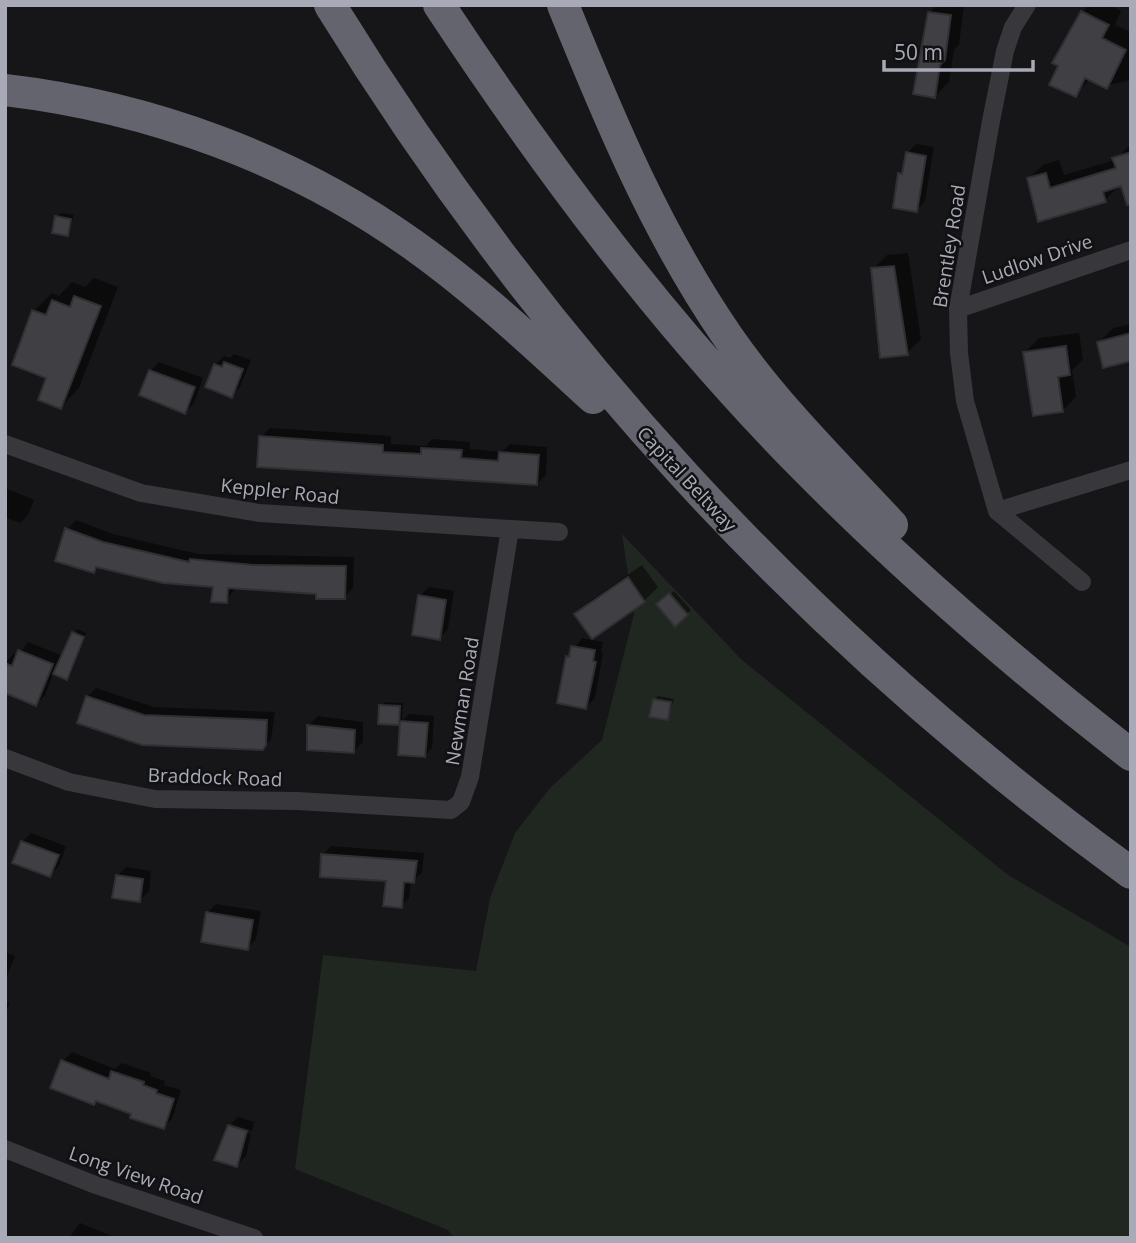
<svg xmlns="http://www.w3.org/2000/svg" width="1136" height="1243" viewBox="0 0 1136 1243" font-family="'Open Sans',sans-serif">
  <rect width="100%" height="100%" fill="#161517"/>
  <!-- green -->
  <path fill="#202721" d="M 622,534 L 742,660 L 1008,875 L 1131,947 L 1131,1238 L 454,1238 L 448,1230 L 295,1169 L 323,955 L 476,971 L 490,898 L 515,833 L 550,788 L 602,740 L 634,614 Z"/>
  <!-- shadow -->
  <path fill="#0007" d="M 937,5 L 964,5 L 959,45 L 954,50 L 949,82 L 935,96 L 930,12 Z
    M 1089,5 L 1110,5 L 1121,11 L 1115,25 L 1131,32 L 1131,80 L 1105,86 L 1090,79 L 1075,95 L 1082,12 Z
    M 916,144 L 934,147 L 925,201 L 917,210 L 900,174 L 905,169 L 907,153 Z
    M 1131,144 L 1131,183 L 1119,186 L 1105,200 L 1040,220 L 1029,178 L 1043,165 L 1059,160 L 1064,175 L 1115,160 Z
    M 61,213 L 74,215 L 67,234 L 57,217 Z
    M 908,253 L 921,339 L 907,353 L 873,269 L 887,255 Z
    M 94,278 L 118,287 L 79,388 L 61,407 L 34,311 L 52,293 L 59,296 L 72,282 L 85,287 Z
    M 1131,324 L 1131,359 L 1099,342 L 1113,328 Z
    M 1079,333 L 1083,360 L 1072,370 L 1076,397 L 1062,411 L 1025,352 L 1039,338 Z
    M 234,354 L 251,360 L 240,387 L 232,396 L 215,365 L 224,356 L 230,358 Z
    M 159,362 L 203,378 L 194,403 L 185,412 L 150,371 Z
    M 270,428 L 391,436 L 391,444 L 426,446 L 432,439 L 470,442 L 470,449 L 502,452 L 510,444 L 547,447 L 546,475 L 537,484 L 261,437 Z
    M 5,488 L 34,500 L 28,515 L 20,523 L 5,517 Z
    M 76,520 L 113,534 L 198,554 L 354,557 L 353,588 L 344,597 L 318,592 L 236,587 L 226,601 L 215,585 L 99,566 L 93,571 L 67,529 Z
    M 642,565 L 658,587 L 644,601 L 577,614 L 590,601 Z
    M 429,587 L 454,591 L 448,629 L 439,638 L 420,596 Z
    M 674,591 L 691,610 L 675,624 L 659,605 Z
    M 77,629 L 86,633 L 71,674 L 67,678 L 54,672 L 45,695 L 36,704 L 5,686 L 5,663 L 13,654 L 18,656 L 28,642 L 63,656 Z
    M 582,638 L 603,642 L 601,652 L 603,653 L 595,698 L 586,707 L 568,657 Z
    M 96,688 L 154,707 L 275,712 L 271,739 L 262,748 L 79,722 L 88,696 Z
    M 658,696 L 674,699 L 667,718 L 654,700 Z
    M 385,702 L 403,703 L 402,721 L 409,714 L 434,716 L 432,748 L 425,755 L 400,754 L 402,720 L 398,724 L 381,706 Z
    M 318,716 L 363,722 L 363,742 L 354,751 L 309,725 Z
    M 31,833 L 66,846 L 59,866 L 50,875 L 22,842 Z
    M 331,846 L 424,853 L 422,873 L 411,881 L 409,898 L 401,906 L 388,879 L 323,855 Z
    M 126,867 L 151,871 L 149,891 L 140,900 L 117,876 Z
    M 216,904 L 261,911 L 256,939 L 247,948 L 207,913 Z
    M 5,952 L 15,956 L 5,981 Z
    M 5,1001 L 10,1003 L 5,1014 Z
    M 72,1052 L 115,1069 L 122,1063 L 151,1073 L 150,1076 L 165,1081 L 164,1085 L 181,1090 L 172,1119 L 163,1127 L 97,1100 L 94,1103 L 63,1061 Z
    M 238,1117 L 254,1122 L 252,1131 L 231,1124 Z
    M 230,1125 L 251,1134 L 246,1156 L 237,1165 L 217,1159 L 225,1131 Z
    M 80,1223 L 117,1238 L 69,1238 Z"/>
  <!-- building -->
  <path fill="#404044" stroke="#302f33" stroke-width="2" d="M 1081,11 L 1109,25 L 1102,38 L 1126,50 L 1107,89 L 1085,78 L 1076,97 L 1049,85 L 1058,66 L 1052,63 Z
    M 928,12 L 951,15 L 945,60 L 940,65 L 935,98 L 913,94 Z
    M 906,152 L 926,156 L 917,212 L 893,208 L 898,173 L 902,174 Z
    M 1131,152 L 1131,204 L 1127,205 L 1121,186 L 1103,192 L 1106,202 L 1038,222 L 1027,178 L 1046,173 L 1050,188 L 1116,168 L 1112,158 Z
    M 55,216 L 71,219 L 68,236 L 52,233 Z
    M 894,266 L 908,355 L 880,358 L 871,268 Z
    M 74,296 L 101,306 L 61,409 L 38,400 L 46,378 L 12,365 L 32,310 L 46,315 L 52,300 L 70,307 Z
    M 1131,333 L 1131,361 L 1103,368 L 1097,342 Z
    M 1066,346 L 1070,375 L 1058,377 L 1063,412 L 1033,416 L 1023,352 Z
    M 224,362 L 243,369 L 232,398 L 205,387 L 214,364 L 222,367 Z
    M 149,370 L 195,387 L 185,414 L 139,395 Z
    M 259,436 L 383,445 L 383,452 L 421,454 L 421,448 L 462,450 L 461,458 L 498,461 L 499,452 L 539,455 L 537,485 L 257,467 Z
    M 65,528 L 103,542 L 189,562 L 190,559 L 253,565 L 346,566 L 345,599 L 316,599 L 316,594 L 228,588 L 227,603 L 211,602 L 213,587 L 163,583 L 96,567 L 94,573 L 55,561 Z
    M 628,577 L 645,602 L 592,639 L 574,614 Z
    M 669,593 L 688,615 L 675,627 L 656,604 Z
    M 418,595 L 446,600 L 440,640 L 412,635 Z
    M 72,632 L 84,637 L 67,680 L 53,674 Z
    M 571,646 L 595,650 L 593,661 L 596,662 L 586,709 L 557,703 L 566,656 L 569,657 Z
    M 18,650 L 53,664 L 36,706 L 5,693 L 5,663 L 12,666 Z
    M 86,696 L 144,715 L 267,720 L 266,745 L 263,750 L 142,745 L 77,723 Z
    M 653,699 L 671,702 L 668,720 L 649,717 Z
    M 379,705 L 400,706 L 399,725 L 378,724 Z
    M 400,721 L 428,723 L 425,757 L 398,755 Z
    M 307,725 L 355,730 L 354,753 L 307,750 Z
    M 21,841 L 59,855 L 50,877 L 12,863 Z
    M 321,854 L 417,861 L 414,883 L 404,882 L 402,908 L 383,906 L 386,881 L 320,877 Z
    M 116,875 L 143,879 L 140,902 L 112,898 Z
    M 206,912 L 253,920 L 248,950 L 201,942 Z
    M 61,1060 L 109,1079 L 111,1071 L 144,1082 L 143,1085 L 157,1090 L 156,1093 L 174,1099 L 164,1129 L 130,1118 L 131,1114 L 96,1101 L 94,1105 L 50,1088 Z
    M 228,1125 L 247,1131 L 237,1167 L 214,1160 Z"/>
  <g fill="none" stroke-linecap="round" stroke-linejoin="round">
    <!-- street -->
    <path stroke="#37373c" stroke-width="18" d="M 1027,5 L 1013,27 L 1005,51 L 991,121 L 958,309 L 959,353 L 965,401 L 997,511 L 1082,582
      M 958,309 L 1131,250
      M 5,444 L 141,493 L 259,513 L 559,532
      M 997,511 L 1131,470
      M 5,758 L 69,782 L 155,799 L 297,801 L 451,810 L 461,802 L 470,777 L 510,529
      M 5,1149 L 93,1184 L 254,1238"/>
    <!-- highway -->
    <path stroke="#63646d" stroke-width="32" d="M 330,5 C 542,349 805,635 1131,873
      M 439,5 C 548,170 667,329 806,469 C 908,572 1017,666 1131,755
      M 563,5 C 610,121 657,234 728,337 C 775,405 836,465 892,525
      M 5,90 C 150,107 293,159 412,244 C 477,290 535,345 593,398"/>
  </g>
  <g text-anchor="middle" stroke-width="5" stroke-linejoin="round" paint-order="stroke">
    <!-- street labels -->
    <g font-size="19" fill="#a8abb7" stroke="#111012">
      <text transform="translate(949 246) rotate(-81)" y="7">Brentley Road</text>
      <text transform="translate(1037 259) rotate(-19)" y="7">Ludlow Drive</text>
      <text transform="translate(687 479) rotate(47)" y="7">Capital Beltway</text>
      <text transform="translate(280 491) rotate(6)" y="7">Keppler Road</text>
      <text transform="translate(462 701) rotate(-81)" y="7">Newman Road</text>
      <text transform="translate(215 777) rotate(2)" y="7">Braddock Road</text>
      <text transform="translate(136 1175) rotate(19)" y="7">Long View Road</text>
    </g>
  </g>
  <!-- border -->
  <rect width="1136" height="1243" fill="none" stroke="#a8abb7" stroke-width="14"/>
  <!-- scale -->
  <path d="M884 60v10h149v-10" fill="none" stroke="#a8abb7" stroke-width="3.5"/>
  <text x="894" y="60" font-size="21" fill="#a8abb7" stroke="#111012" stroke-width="5" paint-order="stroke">50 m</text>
</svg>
